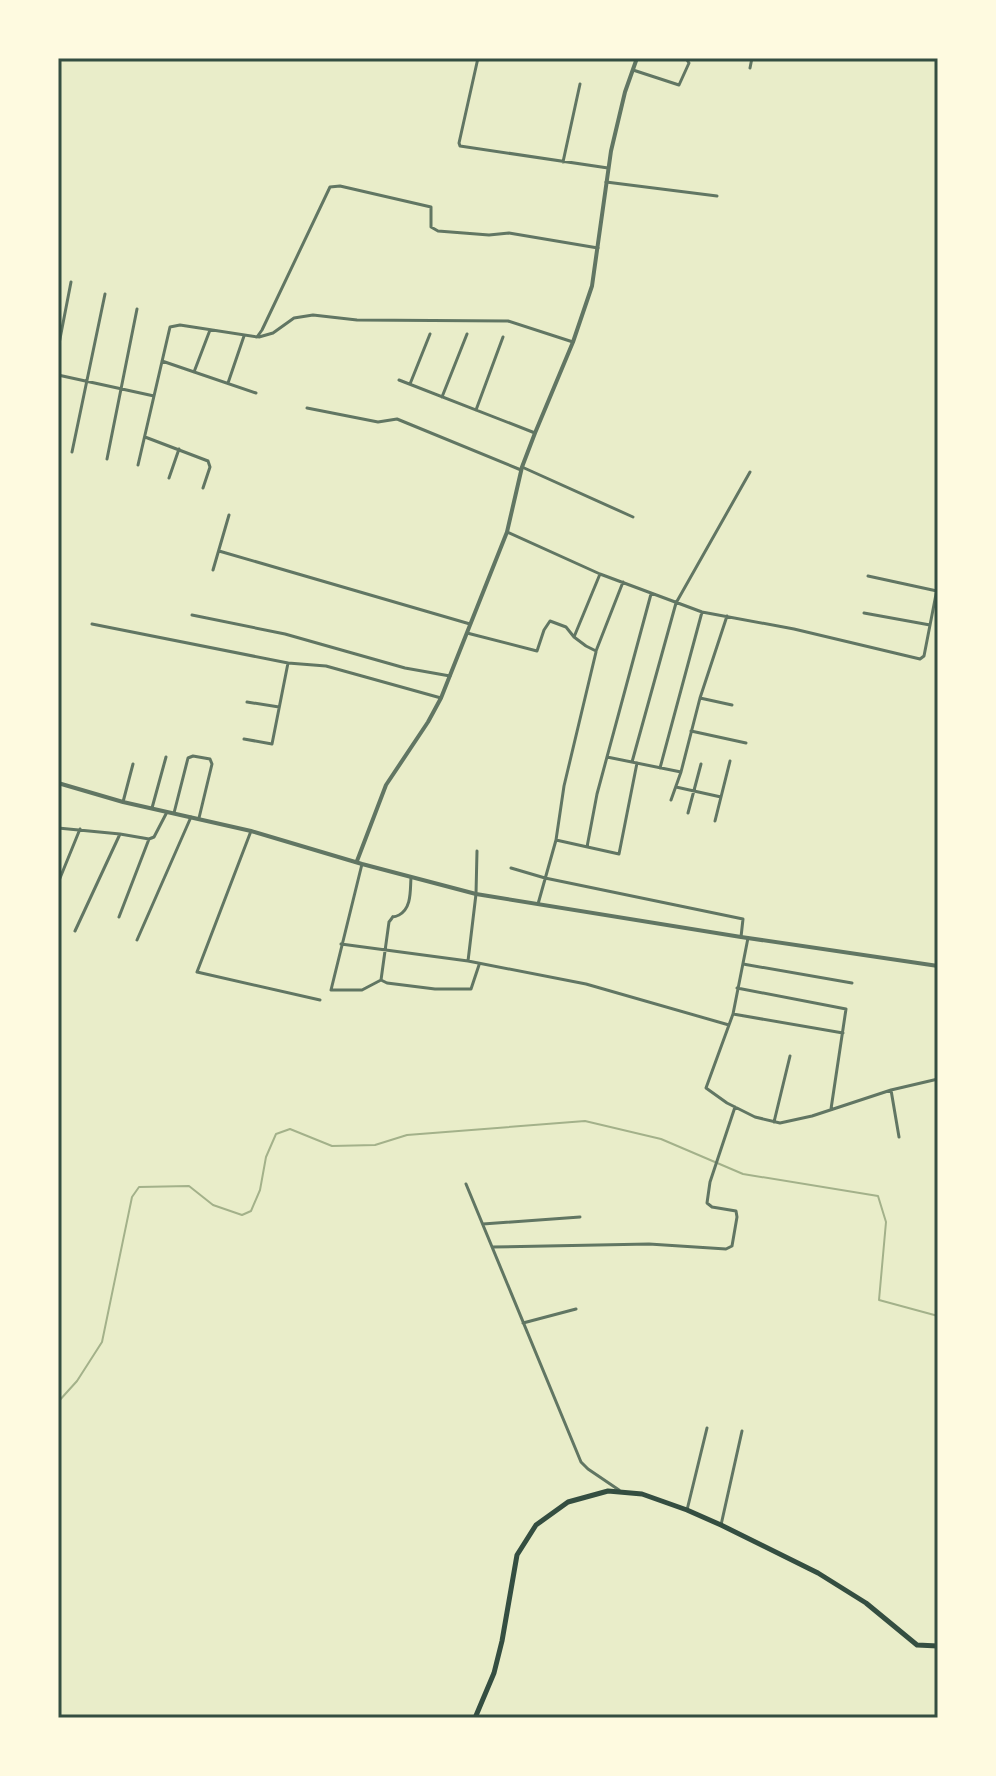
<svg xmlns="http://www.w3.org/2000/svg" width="996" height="1776" viewBox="0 0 996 1776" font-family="Lora,serif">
  <rect width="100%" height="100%" fill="#e9edc9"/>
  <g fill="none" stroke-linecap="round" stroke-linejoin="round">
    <!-- stream -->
    <path stroke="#a3b18a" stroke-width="2" d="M 58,1402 L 77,1381 L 102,1342 L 132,1197 L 139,1187 L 189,1186 L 213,1205 L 242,1215 L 251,1211 L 260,1190 L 266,1157 L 276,1134 L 290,1129 L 332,1146 L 375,1145 L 407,1135 L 585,1121 L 661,1139 L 743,1174 L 878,1196 L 886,1222 L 879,1300 L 938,1316"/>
    <!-- minor -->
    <path stroke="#617663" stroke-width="3" d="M 478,58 L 459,143 L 460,146 L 608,168
      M 750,68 L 752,58
      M 633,70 L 679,85 L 689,63 L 687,60 L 683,58
      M 563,162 L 580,84
      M 606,182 L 717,196
      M 259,337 L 273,333 L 294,318 L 313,315 L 357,320 L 508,321 L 573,342
      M 58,349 L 71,282
      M 162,361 L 256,393
      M 194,372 L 210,330
      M 58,375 L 154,396
      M 399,380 L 535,433
      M 228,383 L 244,336
      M 410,384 L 430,334
      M 442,397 L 467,334
      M 307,408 L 378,422 L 397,419 L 521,470
      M 476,410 L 503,337
      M 145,437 L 208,461 L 210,467 L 203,488
      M 72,452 L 105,294
      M 107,459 L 137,309
      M 138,465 L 170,327 L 180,325 L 257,337 L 262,330 L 330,187 L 340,186 L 431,207 L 431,227 L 438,231 L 489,235 L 509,233 L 598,248
      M 522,467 L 633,517
      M 169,478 L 179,449
      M 507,532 L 600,574 L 702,612 L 794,629 L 920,659 L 924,656 L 938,584
      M 219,551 L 470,624
      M 213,570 L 229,515
      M 868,576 L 937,591
      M 864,613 L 930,625
      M 192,615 L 285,634 L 405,668 L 450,676
      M 92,624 L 288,663 L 326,666 L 441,698
      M 467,633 L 537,651 L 544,630 L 550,621 L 566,627 L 574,637 L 586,646 L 596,651 L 623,582
      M 574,637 L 600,574
      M 700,698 L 732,705
      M 247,702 L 279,707
      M 691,731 L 746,743
      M 244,739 L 272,744 L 288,663
      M 607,757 L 681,772
      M 632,762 L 676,603 L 750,472
      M 660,768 L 702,612
      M 676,787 L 721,797
      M 671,800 L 681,772 L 700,698 L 727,616
      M 123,802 L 133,764
      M 152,808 L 166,757
      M 174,813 L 188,758 L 193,756 L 210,759 L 212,764 L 199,818
      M 688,813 L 701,764
      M 715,821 L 730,761
      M 58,828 L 120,834 L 149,839 L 154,837 L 167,812
      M 251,831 L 197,972 L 320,1000
      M 556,840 L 564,786 L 596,652
      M 587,847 L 597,794 L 651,594
      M 362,864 L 331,990 L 362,990 L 381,980 L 389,922 C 397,912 388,920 399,915 C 412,908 410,890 411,878
      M 511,868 L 545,878 L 743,919 L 741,937
      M 58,883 L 80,829
      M 538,904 L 556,840 L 619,854 L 637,763
      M 119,917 L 149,839
      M 75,931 L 120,834
      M 748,938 L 733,1014 L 706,1088 L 727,1103 L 755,1117 L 780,1123 L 812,1116 L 891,1090 L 938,1079
      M 137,940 L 191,817
      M 341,944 L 468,961 L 586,984 L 729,1025
      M 468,961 L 476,894 L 477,851
      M 743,964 L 852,983
      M 381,980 L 387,983 L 435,989 L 471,989 L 479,965
      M 737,988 L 846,1009 L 831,1109
      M 733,1014 L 843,1033
      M 891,1090 L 899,1137
      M 774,1122 L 790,1056
      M 466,1184 L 581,1462 L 588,1469 L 619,1490
      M 483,1224 L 580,1217
      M 492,1247 L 649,1244 L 726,1249 L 732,1246 L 737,1217 L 736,1211 L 712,1207 L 707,1203 L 710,1182 L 735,1107
      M 523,1323 L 576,1309
      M 687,1510 L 707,1428
      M 721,1525 L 742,1431"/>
    <!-- tertiary -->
    <path stroke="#617663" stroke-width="4" d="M 58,783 L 123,802 L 251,831 L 362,864 L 476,894 L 741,937 L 938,966
      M 357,861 L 386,785 L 428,722 L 441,698 L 507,532 L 522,467 L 535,433 L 573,342 L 592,286 L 611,151 L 625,92 L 637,58"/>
    <!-- primary -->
    <path stroke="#344e41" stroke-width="5" d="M 938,458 L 938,483
      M 475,1718 L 494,1673 L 502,1641 L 517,1555 L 536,1525 L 568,1502 L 608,1491 L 642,1494 L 687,1510 L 721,1525 L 818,1573 L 866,1603 L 917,1645 L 938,1646"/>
  </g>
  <!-- border -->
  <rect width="996" height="1776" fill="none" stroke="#fefae0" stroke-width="120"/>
  <rect x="60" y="60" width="876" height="1656" fill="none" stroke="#344e41" stroke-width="3"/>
</svg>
